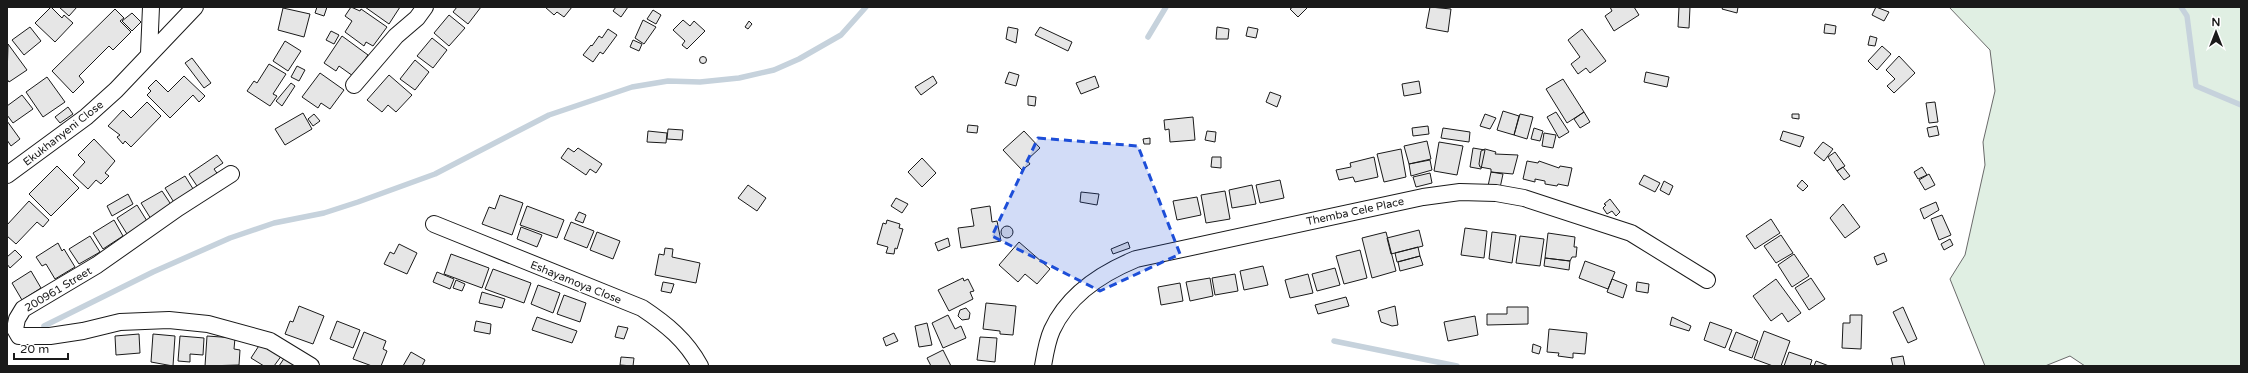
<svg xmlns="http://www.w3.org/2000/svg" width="2248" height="373" viewBox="0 0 2248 373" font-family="'Varela Round',sans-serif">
  <rect width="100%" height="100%" fill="#fff"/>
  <!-- green -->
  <path fill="#e0efe3" stroke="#6a6a6a" d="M 1949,7 L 2241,7 L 2241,366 L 2085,366 L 2070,356 L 2045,366 L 1985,366 L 1950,279 L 1965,255 L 1985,165 L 1983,142 L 1995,91 L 1990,50 Z"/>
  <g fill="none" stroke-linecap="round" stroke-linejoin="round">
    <!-- stream -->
    <path stroke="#c6d2dc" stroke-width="5.5" d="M 2181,7 L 2187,16 L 2196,86 L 2241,105
      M 1148,37 L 1166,7
      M 44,326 L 153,272 L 230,238 L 274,223 L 324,213 L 358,202 L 435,174 L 549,115 L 632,87 L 668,81 L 700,82 L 739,78 L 774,70 L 799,59 L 841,35 L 866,7
      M 1334,341 L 1457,366"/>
  </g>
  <!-- building -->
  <path fill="#e6e6e6" stroke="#1a1a1a" d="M 51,7 L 62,18 L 64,15 L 73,23 L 55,42 L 35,23 Z
    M 59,7 L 77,7 L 69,16 Z
    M 317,7 L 327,7 L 324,16 L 315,13 Z
    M 351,7 L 360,11 L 361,9 L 387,27 L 373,46 L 366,42 L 364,46 L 345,32 L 352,21 L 345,16 Z
    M 365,7 L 400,7 L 389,24 Z
    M 457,7 L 481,7 L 468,24 L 453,12 Z
    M 545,7 L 572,7 L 564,17 L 557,12 L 554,15 Z
    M 616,7 L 628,7 L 621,17 L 613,11 Z
    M 1293,7 L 1308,7 L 1298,17 L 1290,9 Z
    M 1430,7 L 1451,9 L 1448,32 L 1426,28 Z
    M 1610,7 L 1634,7 L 1639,15 L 1614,31 L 1605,16 L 1612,11 Z
    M 1679,7 L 1690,7 L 1689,28 L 1678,27 Z
    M 1723,7 L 1738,7 L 1737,13 L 1722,9 Z
    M 1876,7 L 1889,12 L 1884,21 L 1872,15 Z
    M 283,8 L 310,14 L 304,37 L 278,30 Z
    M 115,9 L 124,18 L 120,21 L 131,32 L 113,50 L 109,46 L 79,76 L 84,82 L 73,93 L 52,71 Z
    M 653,10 L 661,15 L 656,24 L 647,19 Z
    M 132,13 L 141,22 L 132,31 L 122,21 Z
    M 449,15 L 465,28 L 449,46 L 434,33 Z
    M 643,20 L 656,27 L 644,44 L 635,38 Z
    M 683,20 L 690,26 L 694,21 L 705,31 L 687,49 L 682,45 L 685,41 L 673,30 Z
    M 749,21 L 752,24 L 748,29 L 745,27 Z
    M 1825,24 L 1836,26 L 1835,34 L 1824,33 Z
    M 30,27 L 41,41 L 24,55 L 12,40 Z
    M 1008,27 L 1018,29 L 1016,43 L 1006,39 Z
    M 1040,27 L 1072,42 L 1068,51 L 1035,35 Z
    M 1217,27 L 1229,29 L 1228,39 L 1216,39 Z
    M 1248,27 L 1258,29 L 1256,38 L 1246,36 Z
    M 608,29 L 617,35 L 603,54 L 600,52 L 593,62 L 583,55 L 591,45 L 592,46 L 599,36 L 602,38 Z
    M 1582,29 L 1606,61 L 1590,73 L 1586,68 L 1578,74 L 1571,64 L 1580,57 L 1568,40 Z
    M 331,31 L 339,35 L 334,44 L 326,40 Z
    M 342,36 L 368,55 L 353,76 L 339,66 L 336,71 L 324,63 Z
    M 1870,36 L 1877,38 L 1875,46 L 1868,45 Z
    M 432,38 L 447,50 L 433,68 L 417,56 Z
    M 633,40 L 642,44 L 639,51 L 630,47 Z
    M 285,41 L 301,51 L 288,71 L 273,61 Z
    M 8,44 L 27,70 L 9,82 L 7,79 Z
    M 1882,46 L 1891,54 L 1877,70 L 1868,61 Z
    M 1899,56 L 1915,73 L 1894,93 L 1887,86 L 1895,79 L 1886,70 Z
    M699.5 60a3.5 3.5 0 1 1 7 0a3.5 3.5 0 1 1-7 0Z
    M 192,58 L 211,83 L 204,88 L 185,63 Z
    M 415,60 L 429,72 L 415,90 L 400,79 Z
    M 269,64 L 286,74 L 273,94 L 277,96 L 270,106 L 247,91 L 254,81 L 257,83 Z
    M 297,66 L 305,70 L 299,81 L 291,77 Z
    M 1009,72 L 1019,75 L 1016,86 L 1005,83 Z
    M 1646,72 L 1669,77 L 1667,87 L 1644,82 Z
    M 320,73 L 344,90 L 330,109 L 321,103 L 318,108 L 302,97 Z
    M 389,75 L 412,95 L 396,112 L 388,105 L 382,112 L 367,100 Z
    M 184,76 L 205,96 L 199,102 L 193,95 L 170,118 L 147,95 L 151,91 L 148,88 L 156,80 L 168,92 Z
    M 933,76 L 937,83 L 921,95 L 915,87 Z
    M 1095,76 L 1099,87 L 1081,94 L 1076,83 Z
    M 47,77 L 65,102 L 43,117 L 26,92 Z
    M 1563,79 L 1584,112 L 1567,123 L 1546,89 Z
    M 1419,81 L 1421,93 L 1404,96 L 1402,84 Z
    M 291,83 L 295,86 L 282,106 L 276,101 Z
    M 1270,92 L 1281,96 L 1277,107 L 1266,102 Z
    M 22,95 L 33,109 L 13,123 L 7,115 L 7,106 Z
    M 1028,96 L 1036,97 L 1035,106 L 1028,105 Z
    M 147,102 L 161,116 L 131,147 L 125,141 L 123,144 L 117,137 L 120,135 L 108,126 L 123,110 L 131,118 Z
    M 1935,102 L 1938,122 L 1929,123 L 1926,103 Z
    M 68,107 L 73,114 L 60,123 L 55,117 Z
    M 1503,111 L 1519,116 L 1514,135 L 1497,130 Z
    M 1556,112 L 1569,132 L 1559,138 L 1547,117 Z
    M 1584,112 L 1590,122 L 1580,128 L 1574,119 Z
    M 303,113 L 312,129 L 285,145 L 275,129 Z
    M 314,114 L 320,121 L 313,126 L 308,119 Z
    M 1485,114 L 1496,118 L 1490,129 L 1480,126 Z
    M 1520,114 L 1533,117 L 1527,139 L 1514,135 Z
    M 1792,114 L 1799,114 L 1799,119 L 1792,118 Z
    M 1193,117 L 1195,140 L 1170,142 L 1169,129 L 1165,130 L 1164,120 Z
    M 7,121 L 20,139 L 11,146 L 7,140 Z
    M 968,125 L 978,126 L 977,133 L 967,132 Z
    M 1428,126 L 1429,134 L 1413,136 L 1412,128 Z
    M 1937,126 L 1939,135 L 1929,137 L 1927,128 Z
    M 1443,128 L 1470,132 L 1469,142 L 1441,138 Z
    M 1534,128 L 1543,131 L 1540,141 L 1531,139 Z
    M 668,129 L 683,130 L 682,140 L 667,139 Z
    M 648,131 L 667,133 L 666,143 L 647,142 Z
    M 1024,131 L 1040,148 L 1027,160 L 1030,164 L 1022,170 L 1003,150 Z
    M 1207,131 L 1216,132 L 1215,142 L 1205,140 Z
    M 1783,131 L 1804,137 L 1800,147 L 1780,140 Z
    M 1544,133 L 1556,135 L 1553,148 L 1542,146 Z
    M 1150,138 L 1150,144 L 1144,144 L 1143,139 Z
    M 94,139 L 115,161 L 105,173 L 109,176 L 101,184 L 96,180 L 88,189 L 73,175 L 85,162 L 78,155 Z
    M 1427,141 L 1431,159 L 1409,164 L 1404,146 Z
    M 1439,142 L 1463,146 L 1457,175 L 1434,171 Z
    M 1823,142 L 1833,149 L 1824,161 L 1814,153 Z
    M 568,148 L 574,152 L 578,148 L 602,164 L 596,173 L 590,169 L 586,175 L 561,158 Z
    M 1473,148 L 1485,150 L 1481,169 L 1470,167 Z
    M 1401,149 L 1406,177 L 1384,182 L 1377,154 Z
    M 1485,149 L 1496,152 L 1495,154 L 1518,155 L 1513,174 L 1491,172 L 1491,169 L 1480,167 L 1479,164 L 1481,151 Z
    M 1835,152 L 1845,166 L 1837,171 L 1828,157 Z
    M 217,155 L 223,163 L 214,169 L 219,176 L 199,189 L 189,174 Z
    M 1212,157 L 1221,157 L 1221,168 L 1211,167 Z
    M 1374,157 L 1378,177 L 1355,182 L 1353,177 L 1339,180 L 1336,170 L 1351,167 L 1350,163 Z
    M 922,158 L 936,173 L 922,187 L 908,172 Z
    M 1430,160 L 1432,170 L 1411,176 L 1409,164 Z
    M 1527,161 L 1538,163 L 1539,161 L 1559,168 L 1560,166 L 1572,168 L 1568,186 L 1558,184 L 1557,186 L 1545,184 L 1545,181 L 1535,179 L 1535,182 L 1523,179 Z
    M 57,166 L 79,188 L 51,216 L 29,194 Z
    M 1843,167 L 1850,176 L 1844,180 L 1837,171 Z
    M 1922,167 L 1927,175 L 1918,179 L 1914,172 Z
    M 1491,172 L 1503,174 L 1500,188 L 1488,186 Z
    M 1430,173 L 1432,183 L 1416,187 L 1413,177 Z
    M 1929,174 L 1935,185 L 1925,190 L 1919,180 Z
    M 1644,175 L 1660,183 L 1655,192 L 1639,184 Z
    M 185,176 L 195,192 L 175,204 L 165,188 Z
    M 1280,180 L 1284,198 L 1260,203 L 1256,185 Z
    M 1802,180 L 1808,186 L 1803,191 L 1797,186 Z
    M 1664,181 L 1673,186 L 1669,195 L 1660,190 Z
    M 748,185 L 766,198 L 757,211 L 738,198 Z
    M 1252,185 L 1256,204 L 1232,208 L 1229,190 Z
    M 162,191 L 172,206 L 151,219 L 141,203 Z
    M 1225,191 L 1230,219 L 1206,223 L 1201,195 Z
    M 1081,192 L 1099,194 L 1097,205 L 1080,202 Z
    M 128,194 L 133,204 L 112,216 L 107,206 Z
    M 500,195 L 523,203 L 512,235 L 482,224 L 489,207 L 495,209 Z
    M 1197,197 L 1201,215 L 1177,220 L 1173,201 Z
    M 896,198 L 908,204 L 902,213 L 891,206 Z
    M 1610,199 L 1620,212 L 1616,216 L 1612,211 L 1607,214 L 1603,208 L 1606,205 L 1604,204 Z
    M 29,201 L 49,220 L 43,227 L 37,222 L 16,244 L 7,236 L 7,225 Z
    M 1936,202 L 1939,210 L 1924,219 L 1920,209 Z
    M 1843,204 L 1860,227 L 1845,238 L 1830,218 Z
    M 137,205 L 147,221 L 127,234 L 117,218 Z
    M 527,206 L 564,220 L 557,238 L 520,225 Z
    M 990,206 L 992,222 L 997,221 L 1001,241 L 961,248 L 958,228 L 974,226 L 971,209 Z
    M 579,212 L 586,215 L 583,223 L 575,220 Z
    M 1942,215 L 1951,235 L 1939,240 L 1931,219 Z
    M 1771,219 L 1780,233 L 1755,249 L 1746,236 Z
    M 114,220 L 123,236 L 103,249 L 93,233 Z
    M 887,220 L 900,224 L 899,228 L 903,229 L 897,249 L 895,248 L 894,254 L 886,253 L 888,247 L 877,244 L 883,223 L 886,224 Z
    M 571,222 L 594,231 L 587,248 L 564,239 Z
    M1001 232a6 6 0 1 1 12 0a6 6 0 1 1-12 0Z
    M 521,227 L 542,235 L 537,247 L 517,239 Z
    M 1465,228 L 1487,231 L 1484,258 L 1461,255 Z
    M 1419,230 L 1423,246 L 1391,254 L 1387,238 Z
    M 597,232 L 620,241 L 613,259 L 590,250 Z
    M 1386,232 L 1396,271 L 1372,278 L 1362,238 Z
    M 1492,232 L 1516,235 L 1512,263 L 1489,259 Z
    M 1548,233 L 1575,237 L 1574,247 L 1577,247 L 1576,257 L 1572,257 L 1570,261 L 1545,258 Z
    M 1781,235 L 1793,253 L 1776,263 L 1764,246 Z
    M 90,236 L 100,252 L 79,264 L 69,249 Z
    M 1520,236 L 1544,239 L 1540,266 L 1516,263 Z
    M 948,238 L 950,246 L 938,251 L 935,243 Z
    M 1950,239 L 1953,245 L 1944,250 L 1941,244 Z
    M 1019,242 L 1050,269 L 1037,284 L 1025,274 L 1018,282 L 999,265 Z
    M 1128,242 L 1130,248 L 1113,254 L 1111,249 Z
    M 58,243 L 62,251 L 64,249 L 75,267 L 55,279 L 46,264 L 42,266 L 36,257 Z
    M 399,244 L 417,253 L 407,274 L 384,264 L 390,252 L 394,254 Z
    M 1418,247 L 1420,256 L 1397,262 L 1395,253 Z
    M 665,248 L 673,249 L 672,257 L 700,263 L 696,283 L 655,275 L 659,254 L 664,255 Z
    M 15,250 L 22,257 L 10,268 L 7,264 L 7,257 Z
    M 1360,250 L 1367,278 L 1344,284 L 1336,256 Z
    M 1884,253 L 1887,261 L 1877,265 L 1874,257 Z
    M 451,254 L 489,268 L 482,288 L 444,274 Z
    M 1794,254 L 1809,276 L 1792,287 L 1778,265 Z
    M 1420,256 L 1423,265 L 1400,271 L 1398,262 Z
    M 1545,258 L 1570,261 L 1569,270 L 1544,266 Z
    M 1585,261 L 1615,272 L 1608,289 L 1579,278 Z
    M 1263,266 L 1268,285 L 1244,290 L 1240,271 Z
    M 1335,268 L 1340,285 L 1317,291 L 1312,274 Z
    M 493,269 L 531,283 L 524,303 L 485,289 Z
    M 31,271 L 41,288 L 22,300 L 12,283 Z
    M 437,272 L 454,279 L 450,289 L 433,282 Z
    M 1235,274 L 1238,291 L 1215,295 L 1212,278 Z
    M 1308,274 L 1313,293 L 1290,298 L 1285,280 Z
    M 963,278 L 964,281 L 968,279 L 974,291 L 970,292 L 973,299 L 949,311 L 938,290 Z
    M 1210,278 L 1213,296 L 1190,301 L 1186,282 Z
    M 1811,278 L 1825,299 L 1809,310 L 1795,288 Z
    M 1612,279 L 1627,285 L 1623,298 L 1607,292 Z
    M 1776,279 L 1801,313 L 1788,322 L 1782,313 L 1771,321 L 1753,296 Z
    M 456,280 L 465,284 L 462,291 L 453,288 Z
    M 663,282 L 674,284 L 671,293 L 661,291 Z
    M 1637,282 L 1649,284 L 1648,293 L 1636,291 Z
    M 1180,283 L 1183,301 L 1161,305 L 1158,287 Z
    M 538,285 L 560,293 L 553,313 L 531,304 Z
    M 482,292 L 505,299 L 502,308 L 479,303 Z
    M 564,295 L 586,303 L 580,322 L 557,314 Z
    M 1346,297 L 1349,306 L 1318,314 L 1315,305 Z
    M 986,303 L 1016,306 L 1013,335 L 1000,334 L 1000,331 L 983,329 Z
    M 299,306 L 324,316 L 313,344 L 285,334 L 290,321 L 293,322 Z
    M 1395,306 L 1398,325 L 1392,326 L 1381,322 L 1378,311 Z
    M 1507,307 L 1528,307 L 1528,324 L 1487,325 L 1487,314 L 1507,314 Z
    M 1903,307 L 1917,339 L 1908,343 L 1893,312 Z
    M 966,308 L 970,313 L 969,319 L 962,320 L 958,316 L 960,310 Z
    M 948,315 L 955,329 L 961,326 L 966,338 L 943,348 L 932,323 Z
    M 1850,315 L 1862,315 L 1861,349 L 1842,348 L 1843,323 L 1850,323 Z
    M 1475,316 L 1478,335 L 1448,341 L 1444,322 Z
    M 537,317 L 577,331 L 572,343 L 532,330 Z
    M 1672,317 L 1691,326 L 1689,331 L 1670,325 Z
    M 337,321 L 360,330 L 353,348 L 330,339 Z
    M 476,321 L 491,324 L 490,334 L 474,331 Z
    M 1710,322 L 1732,330 L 1725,348 L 1704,340 Z
    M 927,323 L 932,345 L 919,347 L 915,326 Z
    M 618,326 L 628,328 L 624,339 L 615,337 Z
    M 1549,329 L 1587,333 L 1585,354 L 1573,353 L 1573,358 L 1558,356 L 1559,353 L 1547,352 Z
    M 1764,331 L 1790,341 L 1781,366 L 1773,366 L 1754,359 Z
    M 364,332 L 386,341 L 383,349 L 387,351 L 381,366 L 372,366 L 353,359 Z
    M 1736,332 L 1758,341 L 1752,358 L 1729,350 Z
    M 894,333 L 898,341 L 886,346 L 883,338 Z
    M 139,334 L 140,353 L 116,355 L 115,336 Z
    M 153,334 L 175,336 L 173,366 L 151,362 Z
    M 180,336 L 204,338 L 203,355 L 190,354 L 190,362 L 178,361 Z
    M 207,336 L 235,338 L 234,349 L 240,350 L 239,365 L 205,366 Z
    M 980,337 L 997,338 L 995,362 L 977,360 Z
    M 262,341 L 282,355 L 274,366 L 264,366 L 251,358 Z
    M 1533,344 L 1541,347 L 1539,354 L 1532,352 Z
    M 943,350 L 951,366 L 931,366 L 927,358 Z
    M 411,352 L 425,360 L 422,366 L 403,366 Z
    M 1789,352 L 1812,360 L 1810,366 L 1784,366 Z
    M 1903,356 L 1905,366 L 1893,366 L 1891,358 Z
    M 285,357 L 300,366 L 279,366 Z
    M 621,357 L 634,358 L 633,366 L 620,365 Z
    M 1816,361 L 1829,366 L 1814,366 Z"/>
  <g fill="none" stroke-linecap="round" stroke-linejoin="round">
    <defs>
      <path id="street" d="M 149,53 L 151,7
        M 354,85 L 396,36 L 417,18 L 425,7
        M 231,174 L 178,208 L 97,265 L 23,309 L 17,319 L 15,329 L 19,336 L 50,336 L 83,331 L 120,322 L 169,320 L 208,324 L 270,341 L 311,366
        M 7,175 L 86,117 L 116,90 L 195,7
        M 434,224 L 642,308 C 666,324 686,340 700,366
        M 1043,366 C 1045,354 1047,341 1052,330 C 1068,295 1102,273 1136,259 L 1423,197 L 1460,192 L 1496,193 L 1524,198 L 1631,233 L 1707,280"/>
    </defs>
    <!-- street casing -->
    <use href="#street" stroke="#1a1a1a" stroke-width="18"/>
    <!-- street -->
    <use href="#street" stroke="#fff" stroke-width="16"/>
  </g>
  <!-- marked area -->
  <path fill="#1d4ed8" fill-opacity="0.2" stroke="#1d4ed8" stroke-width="3" stroke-dasharray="8 5" stroke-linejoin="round" d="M 1038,138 L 1138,146 L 1180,254 L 1100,291 L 992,236 Z"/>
  <g text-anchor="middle" stroke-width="3" stroke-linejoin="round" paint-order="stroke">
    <!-- street labels -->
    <g font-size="11" fill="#1a1a1a" stroke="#fff">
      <text transform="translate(63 133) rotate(-38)" y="4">Ekukhanyeni Close</text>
      <text transform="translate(1355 211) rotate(-12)" y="4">Themba Cele Place</text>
      <text transform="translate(576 282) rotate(22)" y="4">Eshayamoya Close</text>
      <text transform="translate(58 289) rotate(-31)" y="4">200961 Street</text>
    </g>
  </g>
  <!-- border -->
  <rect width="2248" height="373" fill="none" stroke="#1a1a1a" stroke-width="16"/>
  <!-- north arrow -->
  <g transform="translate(2216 32)" stroke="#ffffff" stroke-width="3" paint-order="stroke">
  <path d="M0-3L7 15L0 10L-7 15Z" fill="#1a1a1a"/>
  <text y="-6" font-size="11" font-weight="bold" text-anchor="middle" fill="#1a1a1a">N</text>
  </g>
  <!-- scale -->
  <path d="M14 353v6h54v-6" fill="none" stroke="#1a1a1a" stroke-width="2"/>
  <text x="20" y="353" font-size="12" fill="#1a1a1a" stroke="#ffffff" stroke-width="3" paint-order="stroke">20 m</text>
</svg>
